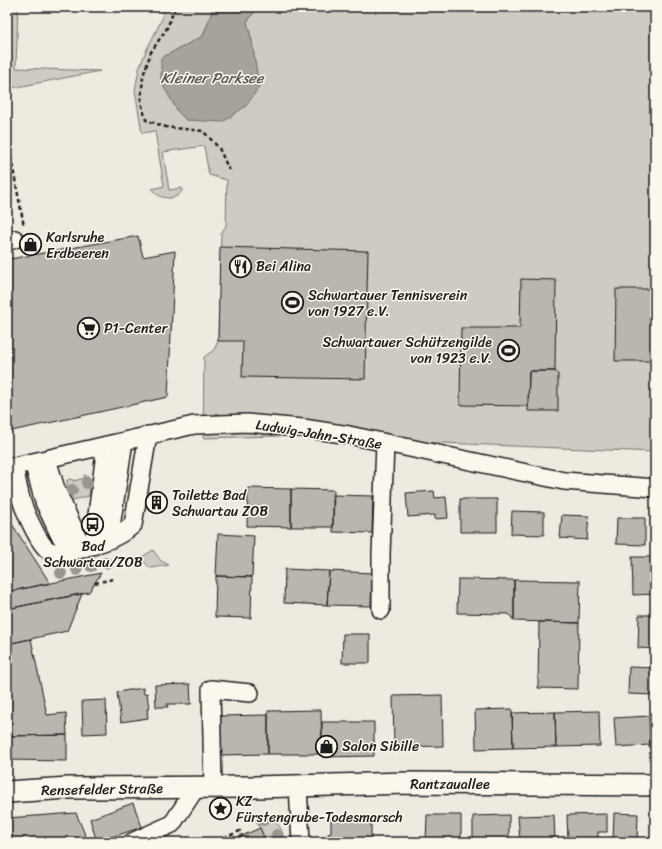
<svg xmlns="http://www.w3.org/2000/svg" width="662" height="849" viewBox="0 0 662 849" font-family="Sriracha,sans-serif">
  <rect width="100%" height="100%" fill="#eeeadf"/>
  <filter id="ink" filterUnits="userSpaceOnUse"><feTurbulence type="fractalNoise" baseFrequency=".025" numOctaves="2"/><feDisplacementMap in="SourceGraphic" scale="8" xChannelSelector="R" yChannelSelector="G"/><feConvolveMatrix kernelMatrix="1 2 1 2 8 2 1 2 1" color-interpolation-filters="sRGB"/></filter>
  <g filter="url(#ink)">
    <!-- green -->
    <path fill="#ceccc2" stroke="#75746f" d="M 7,7 L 18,7 L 16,68 L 100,71 L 7,89 Z
      M 163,7 L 211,7 L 212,12 L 203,36 L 161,58 L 252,41 L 247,22 L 258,7 L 655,7 L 655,452 L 277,436 L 203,438 L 204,357 L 214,350 L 218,341 L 221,233 L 226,226 L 227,180 L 209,175 L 204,146 L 163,152 L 169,190 L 182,188 L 182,191 C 175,202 158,199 152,189 L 164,186 L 155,131 L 142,133 L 135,90 L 139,69 L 146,51 L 163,17 Z
      M 84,475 L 89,477 L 91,479 L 89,496 L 73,500 L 67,485 L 67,480 L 72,479 L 73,481 L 85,478 Z
      M 153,550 L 161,561 L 169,565 L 152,568 C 148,567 143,561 142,557 Z
      M 254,815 C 271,813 284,826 284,842 L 266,842 Z"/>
    <!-- water -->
    <path fill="#a6a39d" stroke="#6f6d69" d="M 211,7 L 258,7 L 247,22 L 252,41 L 259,87 L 246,106 L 223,122 L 186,120 L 178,112 L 161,82 L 161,58 L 203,36 L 212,12 Z"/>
    <!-- building -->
    <path fill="#b9b6af" stroke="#1c1c1c" d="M 138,236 L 143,257 L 175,251 L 168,397 L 7,432 L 7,254 L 8,254 L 10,259 Z
      M 220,247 L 368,251 L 365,379 L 242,377 L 243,341 L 218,341 Z
      M 521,279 L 556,280 L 555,371 L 529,371 L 528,406 L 460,405 L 461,328 L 520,328 Z
      M 616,289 L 655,289 L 655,361 L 615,361 Z
      M 529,371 L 555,371 L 558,374 L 558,411 L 528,411 Z
      M 248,488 L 291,489 L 291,527 L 247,526 Z
      M 291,489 L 334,490 L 333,527 L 291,527 Z
      M 434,491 L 435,498 L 446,497 L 448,518 L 435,519 L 435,515 L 408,517 L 406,493 Z
      M 333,495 L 373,496 L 372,533 L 333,532 Z
      M 155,498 L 162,499 L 159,513 L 152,511 Z
      M 460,499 L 497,499 L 497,532 L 460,532 Z
      M 512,511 L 544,512 L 544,535 L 511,534 Z
      M 562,515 L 589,516 L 587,540 L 560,538 Z
      M 617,518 L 645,518 L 645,545 L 616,544 Z
      M 7,521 L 10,521 L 50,583 L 7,592 Z
      M 218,534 L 254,536 L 252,577 L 216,576 Z
      M 632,557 L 655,557 L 655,594 L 633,595 Z
      M 285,569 L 329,571 L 327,605 L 284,603 Z
      M 329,571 L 372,573 L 371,606 L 327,605 Z
      M 101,573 L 89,592 L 7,609 L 7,592 Z
      M 216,576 L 252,577 L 251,618 L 215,617 Z
      M 458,579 L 514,580 L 514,621 L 509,614 L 457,613 Z
      M 514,580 L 580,581 L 579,623 L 514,621 Z
      M 82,594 L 67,631 L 7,644 L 7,609 Z
      M 639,615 L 655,615 L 655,649 L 638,648 Z
      M 539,622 L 579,623 L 578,689 L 538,688 Z
      M 343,634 L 370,634 L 370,663 L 342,663 Z
      M 31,639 L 47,715 L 66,713 L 67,735 L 7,736 L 7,644 Z
      M 629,667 L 655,668 L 655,695 L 628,694 Z
      M 190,684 L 191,704 L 167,704 L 168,707 L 156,707 L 155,685 Z
      M 143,688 L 144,694 L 147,693 L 149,709 L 147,709 L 148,718 L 121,722 L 117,692 Z
      M 442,695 L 443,746 L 394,747 L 393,696 Z
      M 106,700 L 107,733 L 83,734 L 82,701 Z
      M 512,709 L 513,748 L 476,749 L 475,710 Z
      M 321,710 L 322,754 L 268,754 L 268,711 Z
      M 599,711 L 600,746 L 556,747 L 555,712 Z
      M 555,712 L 556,747 L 513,748 L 512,713 Z
      M 268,715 L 268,754 L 221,755 L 220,716 Z
      M 649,716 L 650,745 L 616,747 L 614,718 Z
      M 322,722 L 374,722 L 374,756 L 322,757 Z
      M 67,735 L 67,761 L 7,760 L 7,736 Z
      M 133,803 L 142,827 L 97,842 L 90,819 Z
      M 76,813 L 88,842 L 7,842 L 7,818 Z
      M 614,813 L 638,814 L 637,842 L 613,842 Z
      M 607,814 L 607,832 L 598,832 L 598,840 L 568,841 L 567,815 Z
      M 427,815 L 461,815 L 461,842 L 426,842 Z
      M 509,815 L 509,842 L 473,842 L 473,816 Z
      M 554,815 L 555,841 L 520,842 L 518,816 Z
      M 371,817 L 371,842 L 328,842 L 328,834 L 331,833 L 331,818 Z
      M 260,828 L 266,842 L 228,842 L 242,836 Z"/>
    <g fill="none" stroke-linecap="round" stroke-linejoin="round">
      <defs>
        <path id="minor" d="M 7,242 L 15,239
          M 47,459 L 56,489 L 83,549
          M 33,462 L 44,502 L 59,534 L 72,551
          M 14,466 C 17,480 19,495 24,508 C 28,518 40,545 48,550 C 59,556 76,551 87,547 C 105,542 119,537 133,525 L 148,435
          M 7,468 L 194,425 L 247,423 L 303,428 L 349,435 L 564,481 L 655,488
          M 109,540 L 124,441
          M 93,546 L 106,445
          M 381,610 L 381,555 L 385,443
          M 298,786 L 301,842
          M 213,788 L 211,689 L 250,693
          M 132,842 L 172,824 L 196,788"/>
        <path id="major" d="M 7,792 L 69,788 L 254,787 L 409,783 L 655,785"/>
      </defs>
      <!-- minor casing -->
      <use href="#minor" stroke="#1c1c1c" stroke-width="20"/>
      <!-- major casing -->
      <use href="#major" stroke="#1c1c1c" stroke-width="24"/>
      <!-- path -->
      <path stroke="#1c1c1c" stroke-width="2.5" stroke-dasharray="4 3" stroke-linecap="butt" d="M 174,7 L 174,10 L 167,28 L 151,52 L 143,76 L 141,102 L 146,120 L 166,127 L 203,131 L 219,148 L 229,170
        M 152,9 L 174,10
        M 7,35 L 10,26 L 9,7
        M 7,137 L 24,226
        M 95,583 L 113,579
        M 224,838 L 240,831 L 242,836"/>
      <!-- minor -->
      <use href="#minor" stroke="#fbf7ec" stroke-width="17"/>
      <!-- major -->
      <use href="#major" stroke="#fbf7ec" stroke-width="21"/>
    </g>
    <!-- trees -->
    <g fill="#98968f">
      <circle cx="87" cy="483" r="6"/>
      <circle cx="72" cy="490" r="6"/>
      <circle cx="106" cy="563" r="6"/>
      <circle cx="91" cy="566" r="6"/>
      <circle cx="77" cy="570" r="6"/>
      <circle cx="61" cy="573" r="6"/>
      <circle cx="263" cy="820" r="6"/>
      <circle cx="277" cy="835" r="6"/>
    </g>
  </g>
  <!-- icons -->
  <defs>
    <symbol id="shop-ring" viewBox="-11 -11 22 22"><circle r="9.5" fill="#fbf7ec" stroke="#1c1c1c" stroke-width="1.5"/><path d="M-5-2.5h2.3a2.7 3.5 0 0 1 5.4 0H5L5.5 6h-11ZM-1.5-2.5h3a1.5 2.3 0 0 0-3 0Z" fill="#1c1c1c"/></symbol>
    <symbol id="restaurant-ring" viewBox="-11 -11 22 22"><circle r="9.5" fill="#fbf7ec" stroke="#1c1c1c" stroke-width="1.5"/><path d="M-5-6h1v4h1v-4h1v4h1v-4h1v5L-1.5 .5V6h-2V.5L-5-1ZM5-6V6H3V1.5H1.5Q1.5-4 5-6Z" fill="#1c1c1c"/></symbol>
    <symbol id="stadium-ring" viewBox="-11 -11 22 22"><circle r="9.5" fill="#fbf7ec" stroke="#1c1c1c" stroke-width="1.5"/><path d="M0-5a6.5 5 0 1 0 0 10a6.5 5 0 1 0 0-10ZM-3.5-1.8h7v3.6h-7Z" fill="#1c1c1c"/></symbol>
    <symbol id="supermarket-ring" viewBox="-11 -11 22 22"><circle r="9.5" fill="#fbf7ec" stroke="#1c1c1c" stroke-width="1.5"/><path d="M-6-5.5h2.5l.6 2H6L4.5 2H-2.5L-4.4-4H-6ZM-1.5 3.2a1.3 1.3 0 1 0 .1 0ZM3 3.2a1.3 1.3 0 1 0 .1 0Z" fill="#1c1c1c"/></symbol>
    <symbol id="building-ring" viewBox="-11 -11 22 22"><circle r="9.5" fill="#fbf7ec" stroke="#1c1c1c" stroke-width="1.5"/><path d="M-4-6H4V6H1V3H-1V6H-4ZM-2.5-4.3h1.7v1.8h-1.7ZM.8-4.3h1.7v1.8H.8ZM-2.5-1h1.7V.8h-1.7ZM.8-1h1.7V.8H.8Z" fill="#1c1c1c"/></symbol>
    <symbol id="bus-ring" viewBox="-11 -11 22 22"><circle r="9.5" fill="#fbf7ec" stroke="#1c1c1c" stroke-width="1.5"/><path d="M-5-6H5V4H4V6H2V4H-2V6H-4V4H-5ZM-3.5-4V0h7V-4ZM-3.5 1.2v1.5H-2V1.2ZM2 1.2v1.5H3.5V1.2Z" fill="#1c1c1c"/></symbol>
    <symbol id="sight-ring" viewBox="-11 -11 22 22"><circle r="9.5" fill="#fbf7ec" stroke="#1c1c1c" stroke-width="1.5"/><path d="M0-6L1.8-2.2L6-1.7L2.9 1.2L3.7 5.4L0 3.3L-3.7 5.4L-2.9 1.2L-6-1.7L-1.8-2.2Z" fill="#1c1c1c"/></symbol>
  </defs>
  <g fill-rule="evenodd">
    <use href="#shop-ring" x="18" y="232" width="25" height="25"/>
    <use href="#restaurant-ring" x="228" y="254" width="25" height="25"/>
    <use href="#stadium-ring" x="280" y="290" width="25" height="25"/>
    <use href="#supermarket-ring" x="76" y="316" width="25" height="25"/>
    <use href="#stadium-ring" x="496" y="338" width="25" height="25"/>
    <use href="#building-ring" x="144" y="490" width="25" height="25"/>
    <use href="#bus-ring" x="80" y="512" width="25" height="25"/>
    <use href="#shop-ring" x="314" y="734" width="25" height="25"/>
    <use href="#sight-ring" x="208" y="796" width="25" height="25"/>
  </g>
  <g text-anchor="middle" stroke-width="3" stroke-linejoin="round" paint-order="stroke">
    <!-- poi labels -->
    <g font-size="14" fill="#1c1c1c" stroke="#fbf7ec" text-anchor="start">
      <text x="46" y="242">Karlsruhe<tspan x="46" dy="16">Erdbeeren</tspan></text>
      <text x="256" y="271">Bei Alina</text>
      <text x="308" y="300">Schwartauer Tennisverein<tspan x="308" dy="16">von 1927 e.V.</tspan></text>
      <text x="104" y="333">P1-Center</text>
      <text x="492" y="347" text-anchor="end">Schwartauer Schützengilde<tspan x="492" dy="16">von 1923 e.V.</tspan></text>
      <text x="172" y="500">Toilette Bad<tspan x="172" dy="16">Schwartau ZOB</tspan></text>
      <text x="93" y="551" text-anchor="middle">Bad<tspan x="93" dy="16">Schwartau/ZOB</tspan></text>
      <text x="342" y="751">Salon Sibille</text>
      <text x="236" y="806">KZ<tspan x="236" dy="16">Fürstengrube-Todesmarsch</tspan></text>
    </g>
    <!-- street labels -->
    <g font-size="14" fill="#1c1c1c" stroke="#fbf7ec">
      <text transform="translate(319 434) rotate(9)" y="5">Ludwig-Jahn-Straße</text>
      <text x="450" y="789">Rantzauallee</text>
      <text transform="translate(102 789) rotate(-1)" y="5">Rensefelder Straße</text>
    </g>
    <!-- water labels -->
    <g font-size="15" font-style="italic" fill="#5a5956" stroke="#fbf7ec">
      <text x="212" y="83">Kleiner Parksee</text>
    </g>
  </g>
  <!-- margin -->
  <rect width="662" height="849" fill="none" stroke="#fbf7ec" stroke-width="24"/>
  <rect x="12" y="12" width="638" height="825" fill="none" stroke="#1c1c1c" stroke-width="1.5" filter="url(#ink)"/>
</svg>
